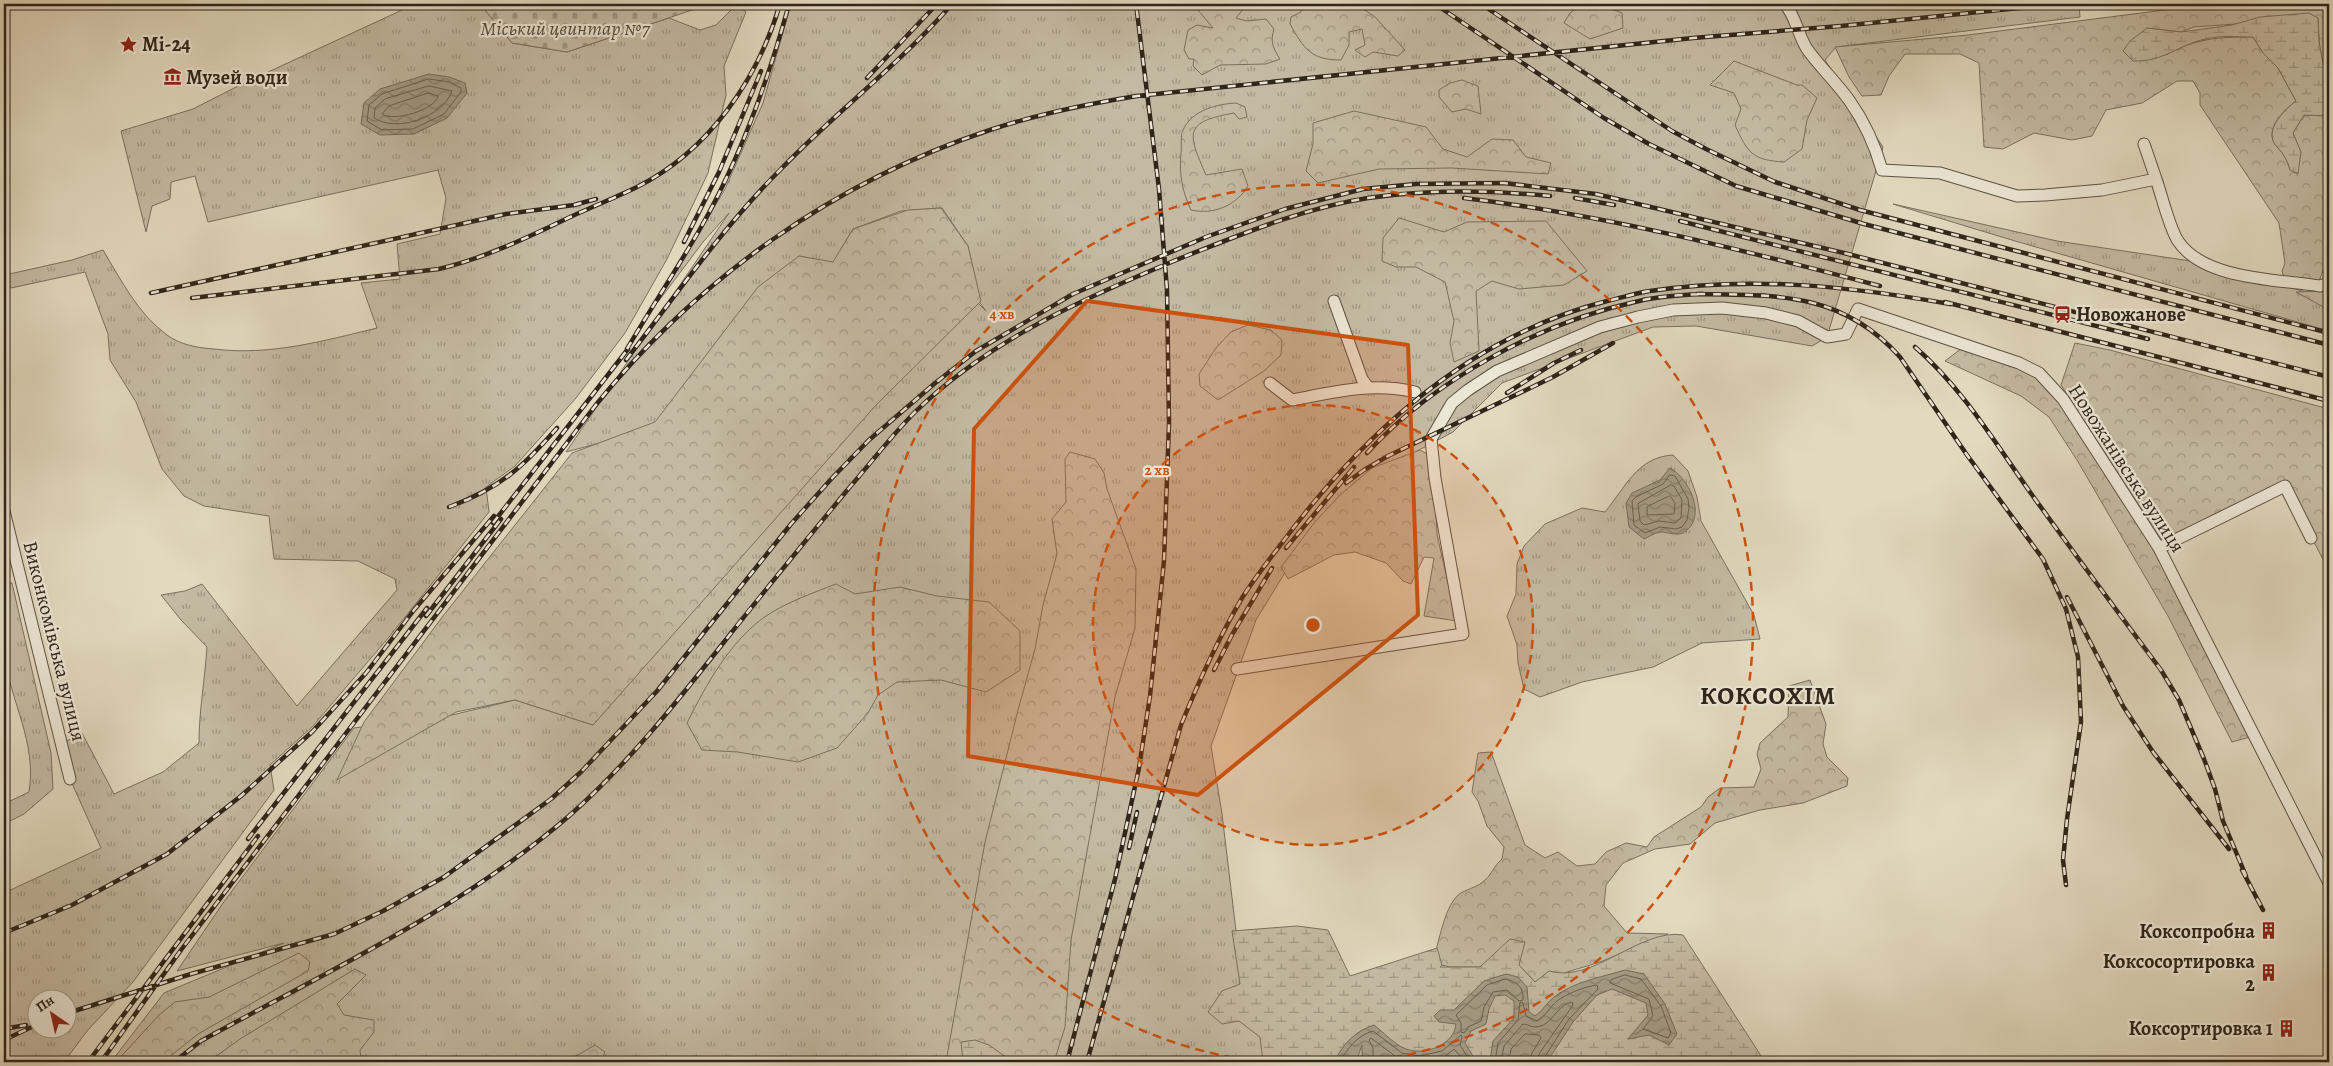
<svg xmlns="http://www.w3.org/2000/svg" width="2333" height="1066" viewBox="0 0 2333 1066" font-family="Alegreya,serif">
  <defs>
    <pattern id="grass-tufts" width="24" height="20" patternUnits="userSpaceOnUse" patternTransform="scale(1.25)"><rect width="24" height="20" fill="#c4baa3"/><path d="M3 7l-1-3M5 7V3M7 7l1-3M15 17l-1-3M17 17v-4M19 17l1-3" fill="none" stroke="#a09784"/></pattern>
    <pattern id="forest-crowns" width="20" height="18" patternUnits="userSpaceOnUse" patternTransform="scale(1.25)"><rect width="20" height="18" fill="#c4baa3"/><path d="M2 6a3 3 0 1 1 6 0M12 15a3 3 0 1 1 6 0" fill="none" stroke="#a09784"/></pattern>
    <pattern id="wetland-marsh" width="20" height="14" patternUnits="userSpaceOnUse" patternTransform="scale(1.25)"><rect width="20" height="14" fill="#c4baa3"/><path d="M1 5h8M5 5V1M11 12h8M15 12V8" fill="none" stroke="#a09784"/></pattern>
    <pattern id="cemetery-stones" width="16" height="16" patternUnits="userSpaceOnUse" patternTransform="scale(1.25)"><rect width="16" height="16" fill="#c4baa3"/><path d="M2 7V4a2 2 0 0 1 4 0v3zM10 15v-3a2 2 0 0 1 4 0v3z" fill="#a09784"/></pattern>
    <pattern id="water-waves" width="16" height="10" patternUnits="userSpaceOnUse" patternTransform="scale(1.25)"><rect width="16" height="10" fill="#a59c87"/><path d="M0 5q4-4 8 0t8 0" fill="none" stroke="#877f6e"/></pattern>
  </defs>
  <rect width="100%" height="100%" fill="#e2d9bf"/>
  <filter id="stains"><feTurbulence type="fractalNoise" baseFrequency=".004" numOctaves="4"/><feColorMatrix values="0 0 0 0 .2 0 0 0 0 .09 0 0 0 0 .02 0 0 0 .5 -.17"/></filter>
  <radialGradient id="worn" r=".72"><stop offset=".6" stop-color="#630" stop-opacity="0"/><stop offset="1" stop-color="#630" stop-opacity=".3"/></radialGradient>
  <!-- grass -->
  <path fill="url(#grass-tufts)" stroke="#7a705e" fill-rule="evenodd" d="M 415,4 L 480,4 L 512,43 L 567,52 L 669,18 L 700,30 L 716,25 L 736,5 L 746,12 L 724,66 L 726,95 L 708,173 L 667,259 L 625,333 L 576,398 L 515,466 L 486,487 L 489,512 L 389,637 L 313,726 L 270,765 L 274,790 L 133,982 L 87,1031 L 64,1062 L 4,1062 L 4,893 L 101,848 L 70,779 L 61,744 L 82,733 L 114,794 L 163,772 L 199,743 C 199,710 205,679 207,647 L 181,620 L 161,595 L 185,591 L 202,584 L 297,706 L 397,590 L 395,579 L 358,561 L 274,559 L 269,516 L 204,506 L 184,496 L 162,469 L 136,402 L 110,360 L 108,334 L 85,272 L 11,288 L 5,275 L 72,260 L 103,250 C 121,280 138,314 167,335 C 180,345 199,348 214,349 C 270,356 323,341 377,328 L 361,283 L 400,279 L 397,244 L 440,234 L 446,198 L 438,170 L 208,222 L 195,176 L 171,182 L 170,199 L 152,206 L 146,232 L 121,131 L 193,109 L 238,86 ZM 38,998 L 68,998 L 68,1028 L 38,1028 Z
    M 791,4 L 2079,4 L 2080,17 L 1836,47 L 1825,60 L 1883,147 L 1827,337 L 1812,346 L 1696,326 L 1653,327 L 1502,383 L 1453,432 L 1389,466 L 1294,558 L 1256,620 L 1211,746 L 1222,814 L 1236,931 L 1240,984 L 1290,1062 L 111,1062 L 164,993 L 284,943 L 177,971 L 223,903 L 354,728 L 452,715 L 515,700 L 593,725 L 965,290 L 986,311 L 980,303 L 968,246 L 942,208 L 901,211 L 853,229 L 833,263 L 799,256 L 655,423 L 611,440 L 566,452 L 729,213 L 703,242 L 658,302 L 725,189 L 763,103 Z
    M 1893,204 L 2057,241 L 2204,263 L 2313,294 L 2329,308 L 2329,331 L 2015,241 Z
    M 1673,455 L 1688,471 L 1697,497 L 1701,521 L 1754,615 L 1760,639 L 1702,643 L 1653,667 L 1582,682 L 1540,697 L 1524,689 L 1518,663 L 1517,645 L 1507,616 L 1516,594 L 1517,564 L 1524,546 L 1545,524 L 1582,508 L 1605,512 C 1625,488 1637,457 1673,455 Z
    M 4,582 L 12,583 L 51,753 L 53,789 L 24,814 L 4,824 L 4,804 L 29,792 C 37,743 11,702 4,656 C 0,633 4,606 4,582 Z"/>
  <!-- forest -->
  <path fill="url(#forest-crowns)" stroke="#7a705e" d="M 1203,4 L 1241,4 L 1244,8 L 1236,18 L 1247,21 L 1266,19 L 1274,29 C 1270,42 1273,48 1280,59 L 1266,64 L 1220,65 L 1202,75 L 1193,66 L 1194,59 L 1189,59 L 1184,50 L 1188,30 L 1197,25 L 1213,28 L 1198,10 Z
    M 1302,4 L 1356,4 L 1375,17 L 1405,50 L 1398,56 L 1373,52 L 1365,57 L 1355,50 L 1365,45 L 1362,29 L 1349,32 L 1349,45 L 1341,60 C 1311,60 1304,49 1290,24 L 1291,17 L 1301,12 Z
    M 1582,4 L 1598,4 L 1622,13 L 1623,28 L 1590,39 L 1564,23 L 1570,13 Z
    M 1824,4 L 1885,4 L 1878,10 C 1870,9 1861,7 1853,8 C 1842,8 1831,15 1824,4 Z
    M 2212,4 L 2329,4 L 2329,78 C 2319,60 2319,38 2318,18 L 2194,27 L 2181,32 L 2147,28 L 2166,55 C 2197,38 2218,37 2253,37 L 2263,53 L 2278,68 L 2296,101 C 2284,110 2266,127 2274,143 C 2277,148 2282,151 2284,156 C 2287,160 2288,165 2290,170 L 2301,153 L 2293,133 L 2304,115 L 2329,116 C 2329,150 2333,256 2319,281 L 2285,281 L 2282,271 L 2285,263 L 2279,223 L 2200,105 L 2200,93 L 2193,81 L 2177,81 L 2142,103 L 2106,110 L 2092,136 L 2072,140 L 2034,133 L 2003,149 L 1984,147 L 1979,63 L 1960,54 L 1905,54 L 1889,76 L 1881,95 L 1862,96 L 1849,77 L 1835,47 L 1968,35 Z
    M 1734,61 L 1797,85 L 1802,85 L 1817,98 L 1807,120 L 1802,149 L 1784,162 C 1753,160 1748,154 1735,125 L 1741,109 L 1734,93 L 1710,85 Z
    M 1462,80 L 1478,86 L 1481,114 L 1466,109 L 1452,112 L 1439,97 L 1439,90 L 1450,83 Z
    M 1236,103 L 1245,107 L 1247,117 L 1239,119 L 1234,113 C 1184,122 1187,132 1206,175 L 1242,169 L 1248,186 C 1236,206 1213,215 1191,210 C 1182,191 1179,174 1181,153 C 1182,146 1180,136 1183,130 C 1192,110 1217,104 1236,103 Z
    M 1354,111 L 1426,127 L 1443,149 L 1467,157 L 1492,139 L 1513,140 L 1526,157 L 1551,163 L 1548,174 L 1452,168 L 1379,169 L 1318,183 L 1306,171 L 1313,144 L 1313,123 Z
    M 941,208 L 968,246 L 981,301 L 876,405 L 593,725 L 515,700 L 456,712 L 337,780 L 364,722 L 443,616 L 572,453 L 655,422 L 758,287 L 799,256 L 833,262 L 853,229 L 908,210 Z
    M 1399,218 L 1444,232 L 1467,222 L 1546,221 L 1587,271 L 1564,285 L 1519,289 L 1492,281 L 1476,291 L 1479,351 L 1454,362 L 1450,343 L 1454,321 L 1445,282 L 1416,267 L 1396,267 L 1382,261 L 1383,238 Z
    M 2329,289 L 2329,310 L 2296,292 L 2324,291 Z
    M 1248,325 L 1271,330 L 1282,340 L 1281,355 L 1264,371 L 1218,400 L 1200,386 L 1199,374 L 1216,348 L 1231,332 Z
    M 2075,343 L 2110,350 L 2329,409 L 2329,571 L 2285,486 L 2161,539 L 2061,385 Z
    M 1962,348 L 2026,366 L 2054,389 L 2159,548 L 2250,737 L 2232,742 L 2168,616 L 2077,460 L 2049,417 L 2021,396 L 1945,361 Z
    M 1420,450 L 1429,455 L 1435,485 L 1437,535 L 1457,621 L 1424,616 L 1434,558 L 1424,557 L 1411,584 L 1403,581 L 1386,563 L 1355,552 L 1334,555 L 1288,579 L 1281,567 L 1314,523 L 1340,495 L 1372,468 Z
    M 1070,452 L 1095,459 L 1104,473 L 1107,489 L 1136,569 L 1135,628 L 1115,697 L 1071,940 L 1065,1027 L 1054,1062 L 946,1062 L 985,842 L 1018,710 L 1035,649 L 1043,605 L 1057,554 L 1052,519 L 1066,502 L 1065,459 Z
    M 836,584 L 855,594 L 900,587 L 937,596 L 989,602 L 1020,631 L 1020,670 L 986,692 L 941,680 L 897,682 L 878,695 L 868,713 L 837,748 L 798,762 L 738,752 L 702,750 L 687,723 C 706,685 730,641 766,616 C 787,602 813,593 836,584 Z
    M 1810,680 L 1826,724 L 1823,744 L 1827,757 L 1848,778 L 1847,786 L 1803,803 L 1760,810 L 1715,823 L 1690,844 L 1655,849 L 1623,863 L 1606,885 L 1604,906 L 1627,933 L 1668,934 L 1600,962 L 1535,982 L 1519,965 L 1491,959 L 1480,967 L 1450,967 L 1433,963 C 1438,945 1445,902 1461,893 C 1470,888 1478,887 1485,880 C 1492,874 1493,867 1502,859 L 1504,847 L 1487,826 L 1478,801 L 1472,792 L 1478,753 L 1491,752 L 1525,845 L 1545,858 L 1558,852 L 1577,866 L 1595,864 L 1606,852 L 1626,843 L 1647,847 L 1654,837 L 1701,807 L 1708,797 L 1720,788 L 1754,787 L 1761,769 L 1757,754 L 1760,743 L 1788,717 L 1789,686 Z
    M 299,953 L 310,962 L 308,971 L 198,1034 L 163,1062 L 116,1062 L 159,1015 L 175,1002 L 209,997 Z
    M 355,969 L 366,975 L 337,1004 L 344,1015 L 374,1020 L 374,1032 L 360,1050 L 361,1059 L 365,1062 L 208,1062 L 240,1039 Z
    M 595,1045 L 605,1052 L 601,1062 L 566,1062 Z"/>
  <!-- wetland -->
  <path fill="url(#wetland-marsh)" stroke="#7a705e" d="M 2309,13 L 2318,18 L 2319,42 L 2324,68 L 2329,78 L 2329,116 L 2304,115 L 2293,133 L 2301,152 L 2298,174 L 2290,170 C 2289,166 2287,160 2284,156 C 2282,151 2277,148 2274,143 C 2266,127 2285,110 2296,101 L 2278,68 L 2263,53 L 2253,37 C 2238,37 2220,35 2206,39 C 2177,45 2164,62 2133,61 L 2123,51 L 2130,41 L 2147,28 L 2181,32 L 2232,25 L 2260,17 Z
    M 1297,926 L 1328,930 L 1350,976 L 1437,948 L 1442,965 L 1440,967 L 1480,967 L 1510,939 L 1525,942 L 1519,965 L 1535,982 L 1549,971 C 1593,984 1640,928 1683,935 L 1765,1062 L 1263,1062 L 1260,1037 L 1239,1021 L 1222,1024 L 1208,1012 L 1222,991 L 1240,984 L 1232,931 Z
    M 975,1040 L 989,1045 L 1013,1062 L 963,1062 L 961,1042 Z"/>
  <!-- cemetery -->
  <path fill="url(#cemetery-stones)" stroke="#7a705e" d="M 480,4 L 710,4 L 567,52 L 512,43 Z"/>
  <!-- water -->
  <path fill="url(#water-waves)" stroke="#766c5b" d="M 429,74 L 449,77 L 465,83 L 467,93 L 447,118 L 414,134 L 380,135 L 361,124 L 364,103 L 380,89 Z
    M 1670,468 C 1688,477 1707,515 1686,531 C 1677,538 1668,531 1659,532 C 1654,533 1649,537 1644,539 L 1629,527 L 1626,503 L 1632,493 L 1660,480 Z
    M 1625,970 L 1644,974 L 1665,1004 L 1677,1034 L 1669,1045 L 1649,1035 L 1628,1039 L 1648,1015 L 1646,1003 L 1612,989 L 1597,995 L 1573,1022 L 1547,1062 L 1490,1061 L 1493,1041 L 1514,1018 L 1514,1001 L 1505,995 L 1495,996 L 1489,1009 L 1486,1024 L 1471,1031 L 1465,1043 L 1473,1056 L 1470,1062 L 1362,1062 L 1362,1045 L 1356,1062 L 1334,1062 C 1343,1044 1355,1031 1374,1025 C 1383,1032 1395,1045 1406,1049 C 1425,1056 1454,1045 1456,1024 L 1439,1022 L 1434,1016 L 1440,1010 L 1454,1010 L 1484,981 L 1506,974 L 1518,977 L 1527,987 L 1529,1012 L 1535,1016 C 1543,1011 1547,1002 1554,997 C 1573,982 1602,977 1625,970 Z"/>
  <g fill="none" stroke-linecap="round" stroke-linejoin="round">
    <!-- shore -->
    <path stroke="#6a6050" stroke-width="1" d="M 429,79 L 449,82 L 461,88 L 461,92 L 444,114 L 413,129 L 382,130 L 367,121 L 369,105 L 382,94 Z
      M 429,86 L 452,91 C 443,117 397,133 374,118 L 375,108 L 385,99 Z
      M 429,93 L 438,96 C 435,110 394,122 382,114 L 389,106 Z
      M 1670,475 L 1675,476 L 1688,499 L 1689,508 L 1687,520 L 1682,527 L 1676,529 L 1660,527 L 1645,533 L 1634,525 L 1632,501 L 1636,497 L 1663,484 Z
      M 1671,485 L 1674,486 L 1682,500 L 1681,518 L 1675,523 L 1659,521 L 1644,525 L 1640,521 L 1638,504 Z
      M 1670,496 L 1675,503 L 1674,514 L 1647,515 L 1647,507 Z
      M 1625,975 L 1641,979 L 1661,1006 L 1671,1033 L 1668,1038 L 1643,1029 L 1653,1016 L 1649,999 L 1610,983 L 1611,980 Z
      M 1506,979 C 1518,982 1524,988 1523,1000 L 1519,1001 L 1507,990 L 1493,992 L 1484,1007 L 1481,1021 L 1468,1027 L 1464,1033 L 1461,1032 L 1461,1023 L 1456,1015 L 1487,985 Z
      M 1339,1062 C 1348,1049 1356,1036 1373,1031 L 1402,1053 L 1420,1056 L 1442,1051 L 1461,1035 L 1462,1037 L 1460,1045 L 1467,1056 L 1466,1062
      M 1373,1062 L 1373,1048 L 1369,1040 L 1371,1038 L 1399,1059 L 1419,1062
      M 1422,1062 L 1444,1057 L 1454,1049 L 1460,1056 L 1459,1062
      M 1495,1062 L 1498,1043 L 1518,1020 L 1520,1002 L 1523,1003 L 1526,1016 L 1537,1021 C 1546,1016 1549,1008 1557,1001 C 1566,994 1586,986 1597,985 L 1598,989 L 1569,1019 L 1544,1058 L 1544,1062
      M 1501,1062 L 1504,1046 L 1523,1024 C 1527,1024 1531,1027 1535,1027 C 1552,1027 1557,1004 1572,1002 L 1573,1005 L 1539,1054 L 1537,1062
      M 1509,1062 L 1511,1049 L 1525,1034 L 1539,1035 L 1541,1038 L 1532,1053 L 1530,1062"/>
    <defs>
      <path id="minor" d="M 1785,4 C 1796,17 1798,35 1807,49 C 1820,67 1836,82 1849,100 C 1864,121 1875,145 1882,170 L 1940,173 L 2017,196 L 2045,195 L 2102,190 L 2156,179 C 2162,196 2169,227 2178,241 C 2204,280 2277,279 2320,286 L 2329,283
        M 2144,144 L 2156,179
        M 1334,301 L 1362,379 L 1367,386
        M 1270,383 L 1292,400 C 1334,392 1373,382 1415,392
        M 4,511 L 70,779
        M 2159,548 L 2285,486 L 2311,538
        M 1237,669 L 1463,634 L 1435,478 L 1431,439 L 1452,403 L 1468,390 L 1497,371 L 1600,327 L 1638,317 L 1673,310 L 1722,308 L 1766,313 L 1798,321 L 1827,337 L 1846,334 L 1858,309 L 2019,363 L 2039,373 L 2063,399 L 2159,548 L 2329,883"/>
    </defs>
    <!-- minor casing -->
    <use href="#minor" stroke="#5c5243" stroke-width="13"/>
    <!-- minor -->
    <use href="#minor" stroke="#ece6d5" stroke-width="11"/>
    <defs>
      <path id="rail" d="M 1435,4 L 1604,118 L 1649,144 L 1736,186 L 1864,224 L 2329,345
        M 1481,4 L 1672,131 L 1706,149 L 1775,182 L 1860,210 L 2329,333
        M 867,78 L 937,4
        M 1464,198 C 1605,215 1743,250 1880,286
        M 1575,198 L 1614,205
        M 1680,221 L 2148,339
        M 684,242 L 719,172 L 761,71
        M 151,293 L 506,214 L 574,205 L 596,199
        M 1697,294 C 1777,295 1842,292 1900,357 L 1967,455 L 2043,559 L 2066,609 L 2078,657 L 2081,722 L 2067,819 L 2063,860 L 2066,885
        M 192,298 L 439,269 C 485,258 526,238 568,218 C 591,207 615,198 637,187 C 709,151 758,79 780,4
        M 1945,302 L 2329,401
        M 1915,347 C 1962,388 1994,441 2030,492 C 2073,552 2117,611 2161,670 L 2179,700 L 2204,759 L 2215,789 L 2223,821 L 2246,876
        M 627,349 C 651,308 677,269 700,229 C 740,159 768,81 789,4
        M 626,360 C 676,295 723,227 781,169 C 836,112 900,64 952,4
        M 1507,393 L 1554,363 L 1581,350
        M 1367,453 C 1435,379 1541,322 1639,301 C 1659,296 1682,295 1703,294
        M 1346,483 L 1364,470 L 1388,456 L 1553,377 L 1613,343
        M 449,507 C 500,488 522,468 557,428
        M 493,523 L 628,349
        M 1286,548 L 1354,467
        M 2067,597 L 2123,706 L 2153,752 L 2229,849
        M 426,616 L 501,519
        M 1214,670 L 1233,633 L 1272,568
        M 248,839 L 427,608
        M 1129,848 L 1137,812
        M 2242,870 L 2263,910
        M 4,933 L 72,905 L 167,854 L 241,796 L 312,732 L 366,673 L 414,610 L 494,516
        M 68,1013 L 191,974 L 334,934 L 383,911 L 444,877 L 551,799 L 581,772 L 657,691 L 791,524 L 833,477 L 869,440 L 934,384 L 976,351 L 1073,294 L 1206,237 L 1285,209 L 1363,189 L 1416,184 L 1504,183 L 1596,194 L 1848,254 L 2329,377
        M 4,1029 L 26,1025
        M 4,1040 L 38,1024
        M 88,1062 L 258,836
        M 101,1062 L 181,950 L 595,406 C 697,279 835,181 990,130 C 1038,114 1087,104 1137,96 L 1693,38 L 1841,26 L 2058,4
        M 174,1062 L 201,1041 C 326,972 460,910 569,816 C 627,765 676,703 724,642 C 765,590 807,539 849,488 C 871,463 891,436 915,412 C 991,338 1089,296 1186,256 C 1245,233 1304,208 1368,198 C 1428,189 1489,190 1550,196
        M 1067,1062 L 1115,879 L 1139,768 L 1150,696 L 1164,561 L 1169,423 L 1167,290 L 1159,189 L 1136,4
        M 1087,1062 L 1181,725 C 1199,681 1218,639 1242,598 C 1254,579 1268,561 1282,543 C 1364,432 1471,336 1607,301 C 1621,298 1636,293 1650,291 C 1753,276 1848,286 1950,304"/>
    </defs>
    <!-- rail casing -->
    <use href="#rail" stroke="#2f251a" stroke-width="4.5"/>
    <!-- rail -->
    <use href="#rail" stroke="#ece6d5" stroke-width="2.5" stroke-dasharray="8" stroke-linecap="butt"/>
  </g>
  <!-- marked area -->
  <path fill="#cc510e" fill-opacity="0.2" stroke="#cc510e" stroke-width="4" stroke-linejoin="round" d="M 1087,301 L 1408,345 L 1418,615 L 1198,795 L 968,756 L 974,429 Z"/>
  <!-- distance rings -->
  <circle cx="1313" cy="625" r="220" fill="#cc510e" fill-opacity=".12"/>
  <g fill="none" stroke="#cc510e" stroke-width="2.5" stroke-dasharray="9 6">
    <circle cx="1313" cy="625" r="220"/>
    <path d="M1263 1062A440 440 0 1 1 1363 1062"/>
  </g>
  <!-- icons -->
  <defs>
    <symbol id="sight-bare" viewBox="-9 -9 18 18"><path d="M0-6L1.8-2.2L6-1.7L2.9 1.2L3.7 5.4L0 3.3L-3.7 5.4L-2.9 1.2L-6-1.7L-1.8-2.2Z" fill="#8f2418" stroke="#ece6d5" stroke-width="2.5" paint-order="stroke"/></symbol>
    <symbol id="museum-bare" viewBox="-9 -9 18 18"><path d="M0-6L6-3V-2H-6V-3ZM-5-1h2V3h-2ZM-1-1h2V3h-2ZM3-1h2V3H3ZM-6 4H6V6H-6Z" fill="#8f2418" stroke="#ece6d5" stroke-width="2.5" paint-order="stroke"/></symbol>
    <symbol id="station-bare" viewBox="-9 -9 18 18"><path d="M-3-6H3Q5-6 5-4V2Q5 4 3 4L4.5 6H3L1.5 4h-3L-3 6H-4.5L-3 4Q-5 4-5 2V-4Q-5-6-3-6ZM-3.5-4v3h7v-3ZM-3.5 1v1.5H-2V1ZM2 1v1.5H3.5V1Z" fill="#8f2418" stroke="#ece6d5" stroke-width="2.5" paint-order="stroke"/></symbol>
    <symbol id="building-bare" viewBox="-9 -9 18 18"><path d="M-4-6H4V6H1V3H-1V6H-4ZM-2.5-4.3h1.7v1.8h-1.7ZM.8-4.3h1.7v1.8H.8ZM-2.5-1h1.7V.8h-1.7ZM.8-1h1.7V.8H.8Z" fill="#8f2418" stroke="#ece6d5" stroke-width="2.5" paint-order="stroke"/></symbol>
  </defs>
  <g fill-rule="evenodd">
    <use href="#sight-bare" x="116" y="32" width="25" height="25"/>
    <use href="#museum-bare" x="160" y="64" width="25" height="25"/>
    <use href="#station-bare" x="2050" y="302" width="25" height="25"/>
    <use href="#building-bare" x="2256" y="918" width="25" height="25"/>
    <use href="#building-bare" x="2256" y="960" width="25" height="25"/>
    <use href="#building-bare" x="2274" y="1016" width="25" height="25"/>
  </g>
  <g text-anchor="middle" stroke-width="4.5" stroke-linejoin="round" paint-order="stroke">
    <!-- park labels -->
    <g font-size="20" font-style="italic" fill="#544a3c" stroke="#ece6d5">
      <text x="565" y="35">Міський цвинтар №7</text>
    </g>
    <!-- poi labels -->
    <g font-size="20" font-weight="bold" fill="#2f251a" stroke="#ece6d5" text-anchor="start">
      <text x="142" y="51">Мі-24</text>
      <text x="186" y="84">Музей води</text>
      <text x="2076" y="321">Новожанове</text>
      <text x="2255" y="938" text-anchor="end">Коксопробна</text>
      <text x="2255" y="968" text-anchor="end">Коксосортировка<tspan x="2255" dy="23">2</tspan></text>
      <text x="2273" y="1035" text-anchor="end">Коксортировка 1</text>
    </g>
    <!-- street labels -->
    <g font-size="20" fill="#2f251a" stroke="#ece6d5">
      <text transform="translate(2127 468) rotate(57)" y="7">Новожанівська вулиця</text>
      <text transform="translate(55 641) rotate(76)" y="7">Виконкомівська вулиця</text>
    </g>
    <!-- district labels -->
    <g font-size="25" font-weight="bold" letter-spacing="1" fill="#2f251a" stroke="#ece6d5">
      <text x="1768" y="704">КОКСОХІМ</text>
    </g>
  </g>
  <circle cx="1313" cy="625" r="8" fill="#cc510e" stroke="#ece6d5" stroke-width="2.5"/>
  <g font-size="15" text-anchor="middle" font-weight="bold" fill="#cc510e" stroke="#ece6d5" stroke-width="4.5" stroke-linejoin="round" paint-order="stroke">
    <text x="1002" y="319">4 хв</text>
    <text x="1157" y="475">2 хв</text>
  </g>
  <!-- margin -->
  <rect width="2333" height="1066" fill="none" stroke="#e2d9bf" stroke-width="20"/>
  <rect x="5" y="5" width="2323" height="1056" fill="none" stroke="#2f251a" stroke-width="2.5"/>
  <rect x="10" y="10" width="2313" height="1046" fill="none" stroke="#2f251a"/>
  <!-- north arrow -->
  <g transform="translate(52 1014) rotate(326)"><circle r="24" fill="#ece6d5" stroke="#a0998a"/>
  <path d="M0-4L9 19L0 12L-9 19Z" fill="#8f2418"/>
  <text y="-8" font-size="14" font-weight="bold" text-anchor="middle" fill="#2f251a">Пн</text>
  </g>
  <rect width="100%" height="100%" filter="url(#stains)"/>
  <rect width="100%" height="100%" fill="url(#worn)"/>
</svg>
